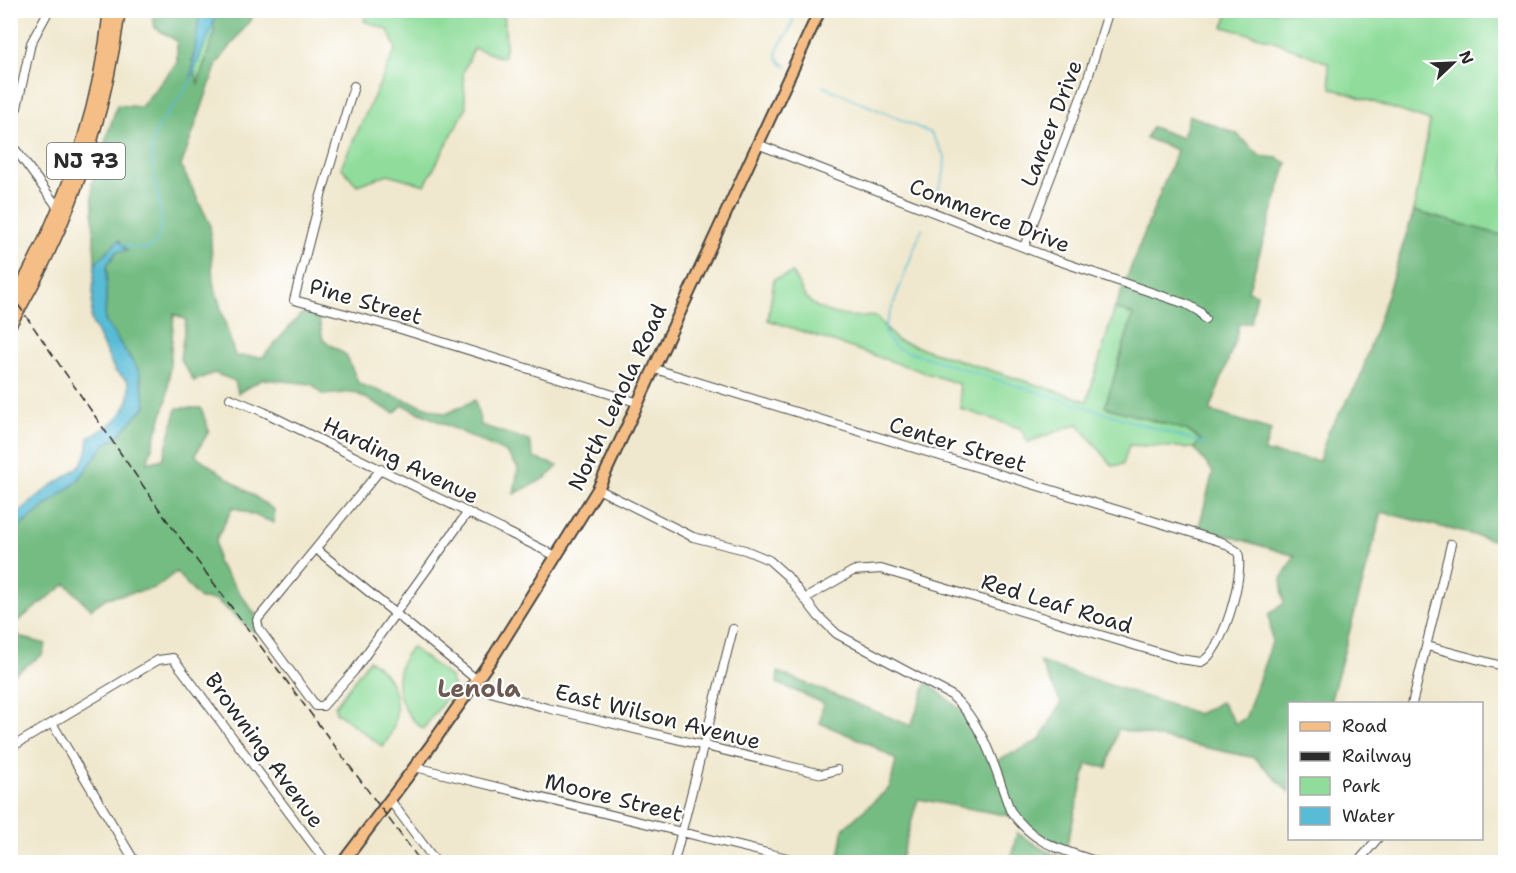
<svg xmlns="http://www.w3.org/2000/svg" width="1516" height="873" viewBox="0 0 1516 873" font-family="'Shantell Sans',sans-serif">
  <rect width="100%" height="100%" fill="#fff"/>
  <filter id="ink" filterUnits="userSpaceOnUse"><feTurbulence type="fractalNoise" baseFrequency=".0167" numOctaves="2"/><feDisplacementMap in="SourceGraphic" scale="12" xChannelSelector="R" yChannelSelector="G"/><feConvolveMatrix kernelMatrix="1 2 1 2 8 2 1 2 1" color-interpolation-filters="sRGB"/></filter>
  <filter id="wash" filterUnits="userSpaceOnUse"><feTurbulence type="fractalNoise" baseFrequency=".008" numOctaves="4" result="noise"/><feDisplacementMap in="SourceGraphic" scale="24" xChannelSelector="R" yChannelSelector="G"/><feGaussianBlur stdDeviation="1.35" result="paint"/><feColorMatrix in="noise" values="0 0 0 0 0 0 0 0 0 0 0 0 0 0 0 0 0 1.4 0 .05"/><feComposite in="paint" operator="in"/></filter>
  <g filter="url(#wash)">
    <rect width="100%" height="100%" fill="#f0e8ce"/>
    <!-- green -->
    <path fill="#90dd9b" stroke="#5e8463" stroke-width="1.5" d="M 1447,10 L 1456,15 L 1460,11 L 1505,11 L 1505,236 L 1414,211 L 1430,121 L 1331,88 L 1328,63 L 1272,40 L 1223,27 L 1229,11 Z
      M 213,11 L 214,34 L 197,85 L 192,60 Z
      M 368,11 L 504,11 L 506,45 L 503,58 L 474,48 L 463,73 L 466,108 L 425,185 L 388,174 L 357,185 L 341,167 L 396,49 L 388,30 L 364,21 Z
      M 793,273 C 797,281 801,292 807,299 C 823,316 854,318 876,316 L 896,340 L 1087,401 L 1115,308 L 1133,315 L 1105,407 L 1186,430 L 1201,441 L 1194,448 L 1129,445 L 1123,464 L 1113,466 L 1078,424 L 1028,442 L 1020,428 L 961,409 L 959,384 L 768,320 L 774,279 Z
      M 411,647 L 450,677 L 454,688 L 423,729 C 396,708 389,675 411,647 Z
      M 369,660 C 401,680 404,718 383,747 L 336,712 L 335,706 Z"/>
    <!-- forest -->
    <path fill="#74bc83" stroke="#507457" stroke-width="1.5" d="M 152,11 L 206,11 L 206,22 L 192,60 L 198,84 L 214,34 L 213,11 L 257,11 L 217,64 L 181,166 L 210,224 L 213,282 L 235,356 L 263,357 L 301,314 L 318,314 L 323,340 L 346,355 L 359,384 L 446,414 L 475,400 L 481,425 L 529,441 L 534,458 L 558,466 L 546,478 L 514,494 L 518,468 L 507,453 L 403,405 L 394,413 L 354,392 L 323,395 L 312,384 L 263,379 L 238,393 L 235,381 L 214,373 L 194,381 L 180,359 L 186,320 L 174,314 L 167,399 L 147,463 L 163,459 L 177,408 L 201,408 L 209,431 L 195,455 L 274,510 L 274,523 L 233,507 L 216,540 L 217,562 L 261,622 L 254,632 L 216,600 L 200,599 L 176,572 L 155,588 L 106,598 L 91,609 L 66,584 L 14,624 L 20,637 L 46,644 L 42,655 L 11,676 L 11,533 L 78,481 L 105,443 L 115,439 L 146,406 L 139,371 L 105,321 L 107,265 L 117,251 L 127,251 L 119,240 L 95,264 L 92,183 L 117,105 L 141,107 L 177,63 L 177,41 L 155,28 Z
      M 1189,115 L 1237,134 L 1260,156 L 1277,158 L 1287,163 L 1248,291 L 1257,294 L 1251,322 L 1238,325 L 1236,338 L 1210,411 L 1271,430 L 1264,452 L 1319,461 L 1328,432 L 1359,381 L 1414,211 L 1505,236 L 1505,543 L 1382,512 L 1330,703 L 1290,704 L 1289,792 L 1255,758 L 1118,729 L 1107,768 L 1087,764 L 1065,852 L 1023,826 L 1016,817 L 918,799 L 900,862 L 838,862 L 844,828 L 890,787 L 896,760 L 870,744 L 820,723 L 823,703 L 777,683 L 778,672 L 911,726 L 927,682 L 976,723 L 991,764 L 1040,740 L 1061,703 L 1040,662 L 1198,714 L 1221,702 L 1236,724 L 1246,717 L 1272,642 L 1269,614 L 1284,603 L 1281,579 L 1295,556 L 1199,527 L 1213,472 L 1194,448 L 1201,440 L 1186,430 L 1105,407 L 1133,315 L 1115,308 L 1177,150 L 1146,138 L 1152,127 L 1182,138 Z
      M 1017,833 L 1044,850 L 1074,862 L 1010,862 Z"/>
    <!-- water -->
    <path fill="#58bcd6" stroke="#427480" stroke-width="1.5" d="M 200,11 L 218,11 L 191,79 Z
      M 119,240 L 127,251 L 117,251 L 107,265 L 105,321 L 139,371 L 146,406 L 115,439 L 105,444 L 78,481 L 11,533 L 11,518 C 24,509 35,498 47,489 C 70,471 88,471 89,437 C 111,427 136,408 128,381 L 115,371 L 91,320 L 95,264 Z"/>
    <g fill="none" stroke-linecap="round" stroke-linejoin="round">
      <!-- stream -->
      <path stroke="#58bcd6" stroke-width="1.5" d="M 206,43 L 211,34 L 212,25
        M 787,67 C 759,50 799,35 793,10
        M 823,86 L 931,133 L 945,157 L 944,174 L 936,197
        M 922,228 L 885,326 L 886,336 L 896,348 L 1205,444
        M 122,244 C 133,246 148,255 156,242 C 170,222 150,175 152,150 C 154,116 191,96 194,70"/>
    </g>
  </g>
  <g filter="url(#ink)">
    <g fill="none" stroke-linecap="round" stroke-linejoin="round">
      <defs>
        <path id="minor" d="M 354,86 L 320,199 L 294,300 L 394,327 L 639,403
          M 10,118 L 17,108 L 31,43 L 49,10
          M 10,142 L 59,209
          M 760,145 L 1056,260 L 1186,304 L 1200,312 L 1205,319
          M 1024,247 L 1086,84 L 1109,10
          M 655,369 L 1222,542 L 1238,552 C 1245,574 1223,653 1201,662 L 1180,659 L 881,569 L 853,571 L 804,599
          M 230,398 L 264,412 L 556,556
          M 381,469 L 257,620 L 259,629 L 316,706 L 323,706 L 354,671 L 468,512
          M 598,489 L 693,537 L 745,550 L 769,560 L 787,576 L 818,616 L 837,634 L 951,695 C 985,725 995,769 1010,810 C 1035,846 1061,849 1099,862
          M 316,549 L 477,680
          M 1427,646 L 1506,667
          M 473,687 L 547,708 L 822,774 L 837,770
          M 1412,704 L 1451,544
          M 52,723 L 135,862
          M 10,748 L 158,660 L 173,658 L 326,862
          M 415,767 L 804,862
          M 390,800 L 436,862
          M 674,862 L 733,629
          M 1358,862 L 1378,838"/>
        <path id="major" d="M 343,862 L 429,748 L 495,654 L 598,489 L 820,10"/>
        <path id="highway" d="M 10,307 C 63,216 99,115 110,10
          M 10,324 C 68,227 104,123 119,10"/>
      </defs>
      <!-- minor casing -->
      <use href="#minor" stroke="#494743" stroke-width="10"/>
      <!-- major casing -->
      <use href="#major" stroke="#494743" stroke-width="14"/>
      <!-- highway casing -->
      <use href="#highway" stroke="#494743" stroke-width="15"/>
      <!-- minor -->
      <use href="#minor" stroke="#fff" stroke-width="8"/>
      <!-- major -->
      <use href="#major" stroke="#f6be87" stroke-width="10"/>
      <!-- highway -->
      <use href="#highway" stroke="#f6be87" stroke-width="12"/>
      <!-- rail -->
      <path stroke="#2b2b2b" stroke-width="1.5" stroke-dasharray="9 4.5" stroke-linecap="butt" d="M 10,293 L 166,519 L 421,862"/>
    </g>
  </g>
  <g text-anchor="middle" stroke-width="4.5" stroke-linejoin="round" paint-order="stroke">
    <!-- shield labels -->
    <rect fill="#fff" stroke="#6b6b6b" stroke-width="1.5" x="47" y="143" width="78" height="36" rx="4.5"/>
    <g font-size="21" font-weight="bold" fill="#2b2b2b">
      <text x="86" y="168">NJ 73</text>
    </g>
    <!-- street labels -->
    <g font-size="22" fill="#2b2b2b" stroke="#fff">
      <text transform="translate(1051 123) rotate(-69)" y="8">Lancer Drive</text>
      <text transform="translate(990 215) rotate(21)" y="8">Commerce Drive</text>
      <text transform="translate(366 301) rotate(16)" y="8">Pine Street</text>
      <text transform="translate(617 397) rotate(-65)" y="8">North Lenola Road</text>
      <text transform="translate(958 444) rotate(17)" y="8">Center Street</text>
      <text transform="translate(401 460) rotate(26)" y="8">Harding Avenue</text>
      <text transform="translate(1057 603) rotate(17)" y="8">Red Leaf Road</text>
      <text transform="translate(658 716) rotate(14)" y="8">East Wilson Avenue</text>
      <text transform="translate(265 750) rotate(54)" y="8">Browning Avenue</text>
      <text transform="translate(614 797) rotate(14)" y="8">Moore Street</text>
    </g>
    <!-- neighbourhood labels -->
    <g font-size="24" font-weight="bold" fill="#6c5a52" stroke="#fff">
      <text x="479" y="697">Lenola</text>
    </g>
  </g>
  <!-- margin -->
  <rect width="1516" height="873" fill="none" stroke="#fff" stroke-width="36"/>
  <!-- legend -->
  <rect x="1288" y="702" width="195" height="138" fill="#ffffff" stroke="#aaaaaa" stroke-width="1.5"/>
  <rect x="1300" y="722" width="30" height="9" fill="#f6be87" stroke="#aaaaaa" stroke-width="1.5"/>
  <text x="1342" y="732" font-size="18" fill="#2b2b2b">Road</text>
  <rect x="1300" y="752" width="30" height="9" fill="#2b2b2b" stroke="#aaaaaa" stroke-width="1.5"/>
  <text x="1342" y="762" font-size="18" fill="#2b2b2b">Railway</text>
  <rect x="1300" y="777" width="30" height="18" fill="#90dd9b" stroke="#aaaaaa" stroke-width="1.5"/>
  <text x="1342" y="792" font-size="18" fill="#2b2b2b">Park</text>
  <rect x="1300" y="807" width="30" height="18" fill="#58bcd6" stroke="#aaaaaa" stroke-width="1.5"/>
  <text x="1342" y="822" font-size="18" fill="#2b2b2b">Water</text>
  <!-- north arrow -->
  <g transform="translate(1453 63) rotate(67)" stroke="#ffffff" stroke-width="4.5" paint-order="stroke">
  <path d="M0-4.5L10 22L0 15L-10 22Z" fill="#2b2b2b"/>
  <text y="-9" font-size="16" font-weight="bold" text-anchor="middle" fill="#2b2b2b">N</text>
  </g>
</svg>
